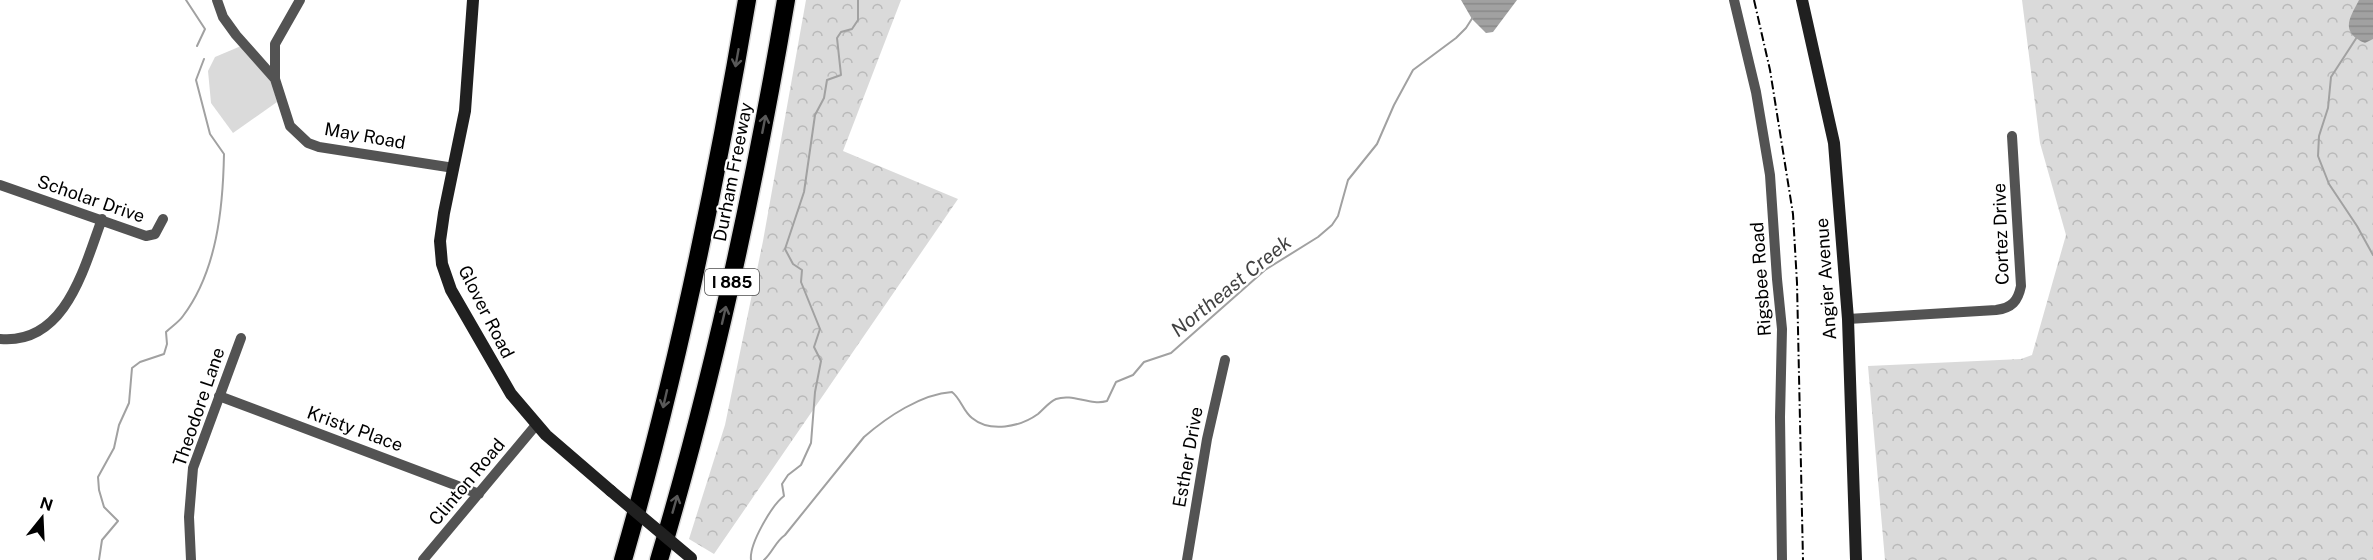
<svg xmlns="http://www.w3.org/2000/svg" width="2373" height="560" viewBox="0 0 2373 560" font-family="'Public Sans',sans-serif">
  <defs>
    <pattern id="forest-crowns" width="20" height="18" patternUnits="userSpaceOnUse" patternTransform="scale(1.5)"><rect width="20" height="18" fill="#dadada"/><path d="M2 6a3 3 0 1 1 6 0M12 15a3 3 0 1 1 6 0" fill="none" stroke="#b9b9b9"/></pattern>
    <pattern id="water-rules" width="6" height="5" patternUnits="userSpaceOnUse" patternTransform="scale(1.5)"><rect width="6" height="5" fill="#a1a1a1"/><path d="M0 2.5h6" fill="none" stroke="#898989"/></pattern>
  </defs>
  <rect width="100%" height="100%" fill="#fff"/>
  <!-- forest -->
  <path fill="url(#forest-crowns)" d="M 806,0 L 901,0 L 843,151 L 958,199 L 714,554 L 689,539 L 725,425 L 763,241 Z
    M 2022,0 L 2373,0 L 2373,560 L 1885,560 L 1868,366 L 2021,359 L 2032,355 L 2066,235 L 2040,143 Z"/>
  <!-- green -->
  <path fill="#dadada" d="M 241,46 L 272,83 L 277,102 L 233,133 L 211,103 L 208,71 L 215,57 Z"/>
  <!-- water -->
  <path fill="url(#water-rules)" d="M 1461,0 L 1517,0 L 1493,32 L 1486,33 L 1472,19 Z
    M 2359,0 L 2373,0 L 2373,39 L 2365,43 C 2340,32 2349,19 2359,0 Z"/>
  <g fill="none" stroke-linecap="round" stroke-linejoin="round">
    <!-- stream -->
    <path stroke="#a1a1a1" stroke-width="2" d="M 186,0 L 205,29 L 197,46
      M 2357,37 L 2331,77 L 2328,108 L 2319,136 L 2318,156 L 2329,184 L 2357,226 L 2373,255
      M 99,560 L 102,540 L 118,521 L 104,507 L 99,490 L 98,477 L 114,448 L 119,425 L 129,403 L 132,368 L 140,362 L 164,354 L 167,344 L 166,332 C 171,327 179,322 183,316 C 217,271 223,208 224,154 L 210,134 L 196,80 L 204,59
      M 751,560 C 749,544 772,505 784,496 L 782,484 L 788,475 L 801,465 L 811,443 L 815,392 L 821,361 L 814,347 L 820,329 L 801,282 L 802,270 L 793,264 L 785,249 L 804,192 L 815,115 L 824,98 L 827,80 L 841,75 L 837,38 L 841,32 L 852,29 L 858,20 L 858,0
      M 764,560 C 773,552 775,542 785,535 L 864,437 C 887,417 921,394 952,392 C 961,399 963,411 972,418 C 990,433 1020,427 1038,414 C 1044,409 1049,402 1056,399 C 1073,393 1090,406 1107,401 L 1116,382 L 1133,375 L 1144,362 L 1171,353 L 1265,270 L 1318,237 L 1332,225 L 1338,216 L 1348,180 L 1377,144 L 1394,105 L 1413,70 L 1456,38 L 1466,28 L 1473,17"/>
    <defs>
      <path id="highway" d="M 623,560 C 676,376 715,189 747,0
        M 659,560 C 714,376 754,189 786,0"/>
    </defs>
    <!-- highway casing -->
    <use href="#highway" stroke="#dbdbdb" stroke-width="21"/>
    <!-- street -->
    <path stroke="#535353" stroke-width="10" d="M 217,0 L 223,17 L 236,35 L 275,79 L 290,126 L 308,143 L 319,147 L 454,168
      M 1734,0 L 1756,92 L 1770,175 L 1777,279 L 1782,329 L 1780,417 L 1782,560
      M 275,79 L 275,44 L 300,0
      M 0,185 L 146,236 L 155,234 L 163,219
      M 1848,319 L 1996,310 C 2012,308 2018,301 2021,286 L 2012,136
      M 0,339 C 66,345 84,267 102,219
      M 219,396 L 479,494
      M 191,560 L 189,517 L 193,468 L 241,338
      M 423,560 L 536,425
      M 1187,560 L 1207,439 L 1225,360"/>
    <!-- secondary -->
    <path stroke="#202020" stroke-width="12" d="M 473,0 L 465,111 L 444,213 L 440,241 L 442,264 L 451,290 L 511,394 L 546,435 L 611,491
      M 1802,0 L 1834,143 L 1848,319 L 1856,560"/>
    <!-- highway -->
    <use href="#highway" stroke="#000" stroke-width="18"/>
    <!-- rail -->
    <path stroke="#000" stroke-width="2" stroke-dasharray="9 3 1.5 3" stroke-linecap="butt" d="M 1754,0 L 1770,70 L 1793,214 L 1797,283 L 1803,560"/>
    <!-- secondary-bridge -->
    <path stroke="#202020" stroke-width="12" d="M 611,491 L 691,558"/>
  </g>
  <!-- one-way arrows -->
  <defs><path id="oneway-shaft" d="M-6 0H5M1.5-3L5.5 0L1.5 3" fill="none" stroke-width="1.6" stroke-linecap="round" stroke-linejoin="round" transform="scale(1.5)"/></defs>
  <g stroke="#595959">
    <use href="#oneway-shaft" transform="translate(737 58) rotate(100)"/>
    <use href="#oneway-shaft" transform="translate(764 124) rotate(-79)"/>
    <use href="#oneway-shaft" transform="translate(724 315) rotate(-77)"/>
    <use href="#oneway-shaft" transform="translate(665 399) rotate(103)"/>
    <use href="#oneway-shaft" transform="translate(675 504) rotate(-74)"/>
  </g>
  <g text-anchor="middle" stroke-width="4.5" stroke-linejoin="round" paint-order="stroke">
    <!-- shield labels -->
    <rect fill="#fff" stroke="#4c4c4c" stroke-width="1.5" x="705" y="269" width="54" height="26" rx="4.5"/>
    <g font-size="16" font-weight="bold" fill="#000">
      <text x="732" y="288">I 885</text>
    </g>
    <!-- street labels -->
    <g font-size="18" fill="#000" stroke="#fff">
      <text transform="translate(365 136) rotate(10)" y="6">May Road</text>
      <text transform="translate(733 172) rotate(-79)" y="6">Durham Freeway</text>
      <text transform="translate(91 199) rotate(19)" y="6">Scholar Drive</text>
      <text transform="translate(2001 234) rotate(-92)" y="6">Cortez Drive</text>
      <text transform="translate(1761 279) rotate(-94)" y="6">Rigsbee Road</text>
      <text transform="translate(1826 279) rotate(-94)" y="6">Angier Avenue</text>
      <text transform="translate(486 312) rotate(63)" y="6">Glover Road</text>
      <text transform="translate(199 407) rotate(-71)" y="6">Theodore Lane</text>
      <text transform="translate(355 429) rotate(20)" y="6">Kristy Place</text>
      <text transform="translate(1188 457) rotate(-80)" y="6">Esther Drive</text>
      <text transform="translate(467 482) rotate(-50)" y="6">Clinton Road</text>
    </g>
    <!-- water labels -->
    <g font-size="20" font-style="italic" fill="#424242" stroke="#fff">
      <text transform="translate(1231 286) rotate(-39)" y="7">Northeast Creek</text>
    </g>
  </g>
  <!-- north arrow -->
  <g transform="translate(42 518) rotate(18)" stroke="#ffffff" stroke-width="4.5" paint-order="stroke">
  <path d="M0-4.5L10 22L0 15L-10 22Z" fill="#000000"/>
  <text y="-9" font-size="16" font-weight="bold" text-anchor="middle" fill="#000000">N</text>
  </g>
</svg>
